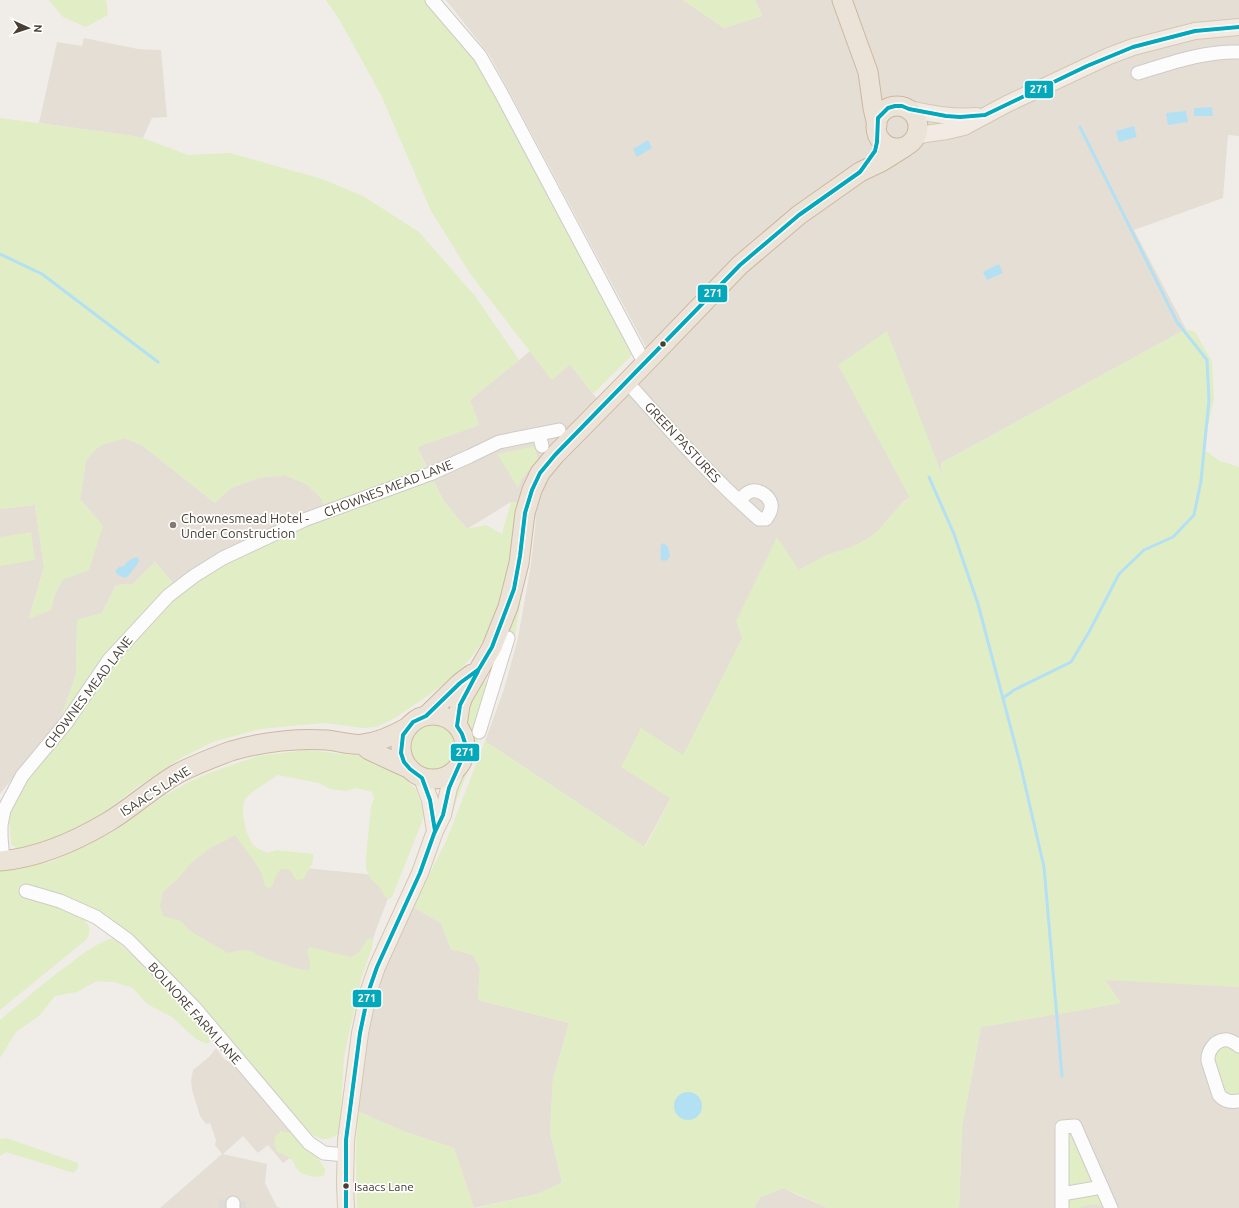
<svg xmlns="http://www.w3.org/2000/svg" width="1239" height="1208" viewBox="0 0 1239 1208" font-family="Ubuntu,sans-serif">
  <rect width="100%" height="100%" fill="#f0ede8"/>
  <!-- residential -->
  <path fill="#e5ded5" d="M 446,0 L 683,0 L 724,28 L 762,16 L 755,0 L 1239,0 L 1239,136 L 1228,135 L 1223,198 L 1134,230 L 1186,329 L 941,463 L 943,479 L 904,501 L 876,533 L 867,539 L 850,548 L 827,555 L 795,572 L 644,847 L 485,741 L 504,689 L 518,638 L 531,564 L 536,519 L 531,517 L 518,503 L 511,502 L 467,529 L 443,500 L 417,447 L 479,425 L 470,400 L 530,351 L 552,380 L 570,364 L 593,394 L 608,410 L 656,366 L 490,56 Z
    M 84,38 L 138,49 L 161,50 L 167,117 L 152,118 L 143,138 L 127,135 L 39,123 L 57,42 L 82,46 Z
    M 124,438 L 143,446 L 215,503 L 231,488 L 258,478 L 285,475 L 306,484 L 322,499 L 323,505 L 300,515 L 175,585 L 155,562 L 133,584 L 116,585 L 102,613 L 77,620 L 76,674 L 61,718 L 0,794 L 0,509 L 35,505 L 44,567 L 29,618 L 51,610 L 54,596 L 62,580 L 103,526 L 80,499 L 86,460 L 99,446 Z
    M 221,826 L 239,828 L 264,867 L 305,868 L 396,877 L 376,930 L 362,975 L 271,987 L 115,914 Z
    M 413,907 L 441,923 L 451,949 L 473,955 L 480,968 L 478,1000 L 569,1023 L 553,1079 L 550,1132 L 562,1183 L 537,1194 L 474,1208 L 454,1148 L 403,1131 L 357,1111 L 376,987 Z
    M 1104,979 L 1239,987 L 1239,1208 L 959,1208 L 962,1127 L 981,1027 L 1121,1003 Z
    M 216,1048 L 225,1060 L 235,1063 L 276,1114 L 278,1118 L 304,1148 L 283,1163 L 268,1145 L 258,1153 L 243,1136 L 223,1154 L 267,1164 L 265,1183 L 277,1207 L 281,1208 L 160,1208 L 222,1154 L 215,1145 L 216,1140 L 210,1123 L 206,1124 L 200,1116 L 192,1090 L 191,1080 L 193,1070 L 209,1057 Z
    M 784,1188 L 795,1194 L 828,1208 L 754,1208 L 760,1197 Z"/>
  <!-- green -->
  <path fill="#e1edc5" d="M 49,0 L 106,0 L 108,15 L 86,27 L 63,17 Z
    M 326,0 L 425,0 L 475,59 L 632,355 L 593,394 L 570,364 L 552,380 L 471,275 L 431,211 L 381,95 L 339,19 Z
    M 683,0 L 755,0 L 762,16 L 724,28 Z
    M 0,118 L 127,135 L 143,138 L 188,155 L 230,153 L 322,179 L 363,196 L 419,232 L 475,296 L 519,360 L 470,400 L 479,425 L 417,447 L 427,469 L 387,484 L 323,505 L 322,499 L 306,484 L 285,475 L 258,478 L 231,488 L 215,503 L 143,446 L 124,438 L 99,446 L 86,460 L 80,499 L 103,526 L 89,570 L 62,580 L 54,596 L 51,610 L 29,619 L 44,567 L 35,505 L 0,509 Z
    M 1186,329 L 1195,332 L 1212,361 L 1214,399 L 1203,449 L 1220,461 L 1239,467 L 1239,987 L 1105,980 L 1121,1003 L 981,1027 L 962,1127 L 959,1208 L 828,1208 L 784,1188 L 760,1197 L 754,1208 L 477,1208 L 537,1194 L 562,1183 L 550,1132 L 553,1079 L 569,1023 L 478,1000 L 480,968 L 473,955 L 451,949 L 441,923 L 413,907 L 447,839 L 485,741 L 645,847 L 671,799 L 621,767 L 641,728 L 683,755 L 742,638 L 736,621 L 777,537 L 799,570 C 809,565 819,558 829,554 C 843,550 856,546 869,538 C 885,527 893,508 910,498 L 838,365 L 887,331 L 943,477 L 941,463 Z
    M 535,446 L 538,460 L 522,478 L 518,488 L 497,454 Z
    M 432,478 L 443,500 L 467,529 L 486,525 L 502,534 L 511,502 L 518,503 L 512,563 L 502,604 L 488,634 L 470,659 L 451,679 L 423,699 L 395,718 L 376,727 L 362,728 L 325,723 L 301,725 L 261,729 L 213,742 L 181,758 L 136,788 L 95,819 L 51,839 L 18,849 L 11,844 L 9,816 L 30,776 L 71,722 L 61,718 L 76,674 L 77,620 L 102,613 L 116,585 L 133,584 L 155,562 L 175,585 L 306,525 Z
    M 31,532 L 35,560 L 0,566 L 0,537 Z
    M 527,565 L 515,635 L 511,637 L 494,665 L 493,664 Z
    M 483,681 L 489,683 L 475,735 L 479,743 L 449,820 L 455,792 L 471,759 L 472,751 L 472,741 L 466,723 L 466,706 Z
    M409 747a23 23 0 1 1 46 0a23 23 0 1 1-46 0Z
    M 307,750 L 360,756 L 398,772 L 416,789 L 424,812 L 422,822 L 392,897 L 389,899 L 384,896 L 382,890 L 370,878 L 366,869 L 366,857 L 371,807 L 374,798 L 372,792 L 356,788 L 346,791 L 330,789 L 319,783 L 278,775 C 268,782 256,788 247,797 C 238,806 246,837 254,846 C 258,849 263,851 268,853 L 276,850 L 313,854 C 315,865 307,870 304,879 L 296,880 L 290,870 L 281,869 C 275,875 275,882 270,889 L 265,886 C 262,866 245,851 235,835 L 223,842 L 212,847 L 191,863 L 177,880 L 163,892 L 160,906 L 163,916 L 181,921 L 190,931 L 228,953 L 242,950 L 252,951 L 259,956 L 295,968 L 309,970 L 310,963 L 307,950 L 310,947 L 351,957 L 359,952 L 368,938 L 373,939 L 372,948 L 362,976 L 349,1034 L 344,1057 L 340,1123 L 338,1134 C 326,1142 320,1140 309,1132 L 185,986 L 182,986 L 131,937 L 82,917 C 89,925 92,928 87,939 L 0,1010 L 0,870 L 51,862 L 86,846 L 116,830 L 164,796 L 187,783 L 209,773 L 258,756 Z
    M 114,938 L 173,993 L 208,1031 L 211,1041 L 207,1044 L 196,1039 L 172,1017 L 147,1004 L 133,988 L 114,982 L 97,981 L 77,992 L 55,996 L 39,1016 L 16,1032 L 0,1058 L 0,1020 C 24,1000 47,980 72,962 C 85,952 98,942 114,938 Z
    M 1225,1044 L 1239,1051 L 1239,1099 L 1224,1093 L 1212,1060 L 1214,1051 Z
    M 357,1111 L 403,1131 L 454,1148 L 474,1208 L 357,1208 L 356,1159 Z
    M 1075,1126 L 1105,1208 C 1094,1203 1090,1204 1079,1208 C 1074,1208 1067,1208 1062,1208 L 1062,1127 Z
    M 281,1131 L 286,1132 L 295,1135 L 320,1161 L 325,1169 L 324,1176 C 316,1178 302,1176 297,1169 C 295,1167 295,1165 294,1163 C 290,1157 285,1155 278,1153 C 273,1145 272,1137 281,1131 Z
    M 6,1138 L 78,1163 L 78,1168 L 74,1173 L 6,1152 L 0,1156 L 0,1139 Z"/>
  <!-- parking -->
  <path fill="#dfdcd8" d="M 219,1199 L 246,1201 L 246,1208 L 219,1208 Z"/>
  <!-- water -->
  <path fill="#b4e0f3" d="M 1212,107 L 1213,116 L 1194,116 L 1194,108 Z
    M 1186,111 L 1188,122 L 1168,125 L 1166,113 Z
    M 1134,126 L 1137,137 L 1119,142 L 1116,131 Z
    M 648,140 L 652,148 L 637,157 L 633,149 Z
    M 999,264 L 1003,273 L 987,280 L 983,272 Z
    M 663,543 L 668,547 L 670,556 L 667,560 L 664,561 L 661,560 C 661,558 660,547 661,545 Z
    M 136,557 L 138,558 L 139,562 L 129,575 L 125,578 L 118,575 L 115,571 L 119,567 L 124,566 L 128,561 Z
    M674 1106a14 14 0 1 1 28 0a14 14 0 1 1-28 0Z"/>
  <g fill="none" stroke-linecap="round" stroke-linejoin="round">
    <!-- stream -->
    <path stroke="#b4e0f3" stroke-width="3" d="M 0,254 L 42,274 L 158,362
      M 929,477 L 954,534 L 978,604 L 1020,763 L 1044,867 L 1062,1076
      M 1003,698 L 1014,690 L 1071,662 L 1089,632 L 1119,574 L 1144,550 L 1173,537 L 1194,515 L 1201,481 L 1209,400 L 1207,360 L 1177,322 L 1080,127"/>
    <defs>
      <path id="minor" d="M 432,0 L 480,56 L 501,93 L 645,364
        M 1138,73 C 1171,63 1204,51 1239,52
        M 627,382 C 669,429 711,477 759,519 L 766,519 C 769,514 772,510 771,504 C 769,495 757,488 749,492 C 745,494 742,498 739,501
        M 539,434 L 542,446
        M 479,732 L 508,638
        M 3,861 L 1,837 L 1,825 L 4,810 L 22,776 L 66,723 L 109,660 L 168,596 L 194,576 L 223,558 L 304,520 L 430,474 L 470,456 L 499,442 L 559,430
        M 26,891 L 60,901 L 96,917 L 128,940 L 194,1007 L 309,1143 L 324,1153 L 345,1155
        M 1239,1046 C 1235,1043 1229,1039 1224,1040 C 1214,1041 1207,1052 1208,1061 L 1219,1095 C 1225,1102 1231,1102 1239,1101
        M 1062,1194 L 1102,1187
        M 233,1208 L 233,1203
        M 1062,1208 L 1062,1127 L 1075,1126 L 1111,1208"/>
      <path id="major" d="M 909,109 C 932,114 953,118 977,116
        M 916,137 L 925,134 L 947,131 L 964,127 L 1007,104 L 1109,56 L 1133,47 L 1195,31 L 1239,27
        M 422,778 L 430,800 L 435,831
        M 346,1208 L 345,1183 L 346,1140 L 360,1033 L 369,990 L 377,967 L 420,873 L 435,831 L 443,815 L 449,788 L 457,769"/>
      <path id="highway" d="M 842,0 L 868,72 L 873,108 L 877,125
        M876 127a21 21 0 1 1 42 0a21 21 0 1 1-42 0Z
        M401 747a32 32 0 1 1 64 0a32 32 0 1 1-64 0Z
        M 426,716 L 460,683 L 472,674
        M 457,726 L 460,705 L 463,697 L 492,647 L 508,607 L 519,563 L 525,513 L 532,490 L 540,473 L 555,455 L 627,382 L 740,265 L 799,215 L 860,172 L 881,162 L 905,147
        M 363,745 L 369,750 L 410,769
        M 0,861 C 37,858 76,841 108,822 C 131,808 152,789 175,775 C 193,765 212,758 231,751 C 262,742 295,738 327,740 C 337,741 355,746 363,744 C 379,742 394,735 408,727"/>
    </defs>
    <!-- minor casing -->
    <use href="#minor" stroke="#cecbc6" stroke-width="15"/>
    <!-- major casing -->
    <use href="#major" stroke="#d4c8b4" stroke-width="18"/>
    <!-- highway casing -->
    <use href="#highway" stroke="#cbb8a0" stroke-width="21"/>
    <!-- minor -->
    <use href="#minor" stroke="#fdfcfc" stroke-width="13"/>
    <!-- major -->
    <use href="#major" stroke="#f1ebe3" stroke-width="16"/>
    <!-- highway -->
    <use href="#highway" stroke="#ece3d8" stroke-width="19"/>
    <defs>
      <path id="bus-1" d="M 434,834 L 443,815 L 449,788 L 465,752 L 465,743 L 462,734 L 457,726 L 460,705 L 478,671
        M 346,1208 L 346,1140 L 360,1033 L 369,990 L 377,967 L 420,873 L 435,831 L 430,800 L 422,778 L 410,769 L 404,762 L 401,753 L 403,735 L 413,722 L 426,716 L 460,683 L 479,669 L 492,647 L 514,589 L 520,556 L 525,513 L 532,490 L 540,473 L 555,455 L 740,265 L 799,215 L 860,172 L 875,151 L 877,142 L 878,118 L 888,108 L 895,106 L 902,106 L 909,109 L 946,116 L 960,117 L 985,115 L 1087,66 L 1133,47 L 1195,31 L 1239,27"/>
    </defs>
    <!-- bus-1 casing -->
    <use href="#bus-1" stroke="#fff" stroke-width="7"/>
    <!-- bus-1 -->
    <use href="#bus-1" stroke="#03a8ba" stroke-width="4"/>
  </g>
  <!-- markers -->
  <g fill="#473e34" stroke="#fff" stroke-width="1.5">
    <circle cx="663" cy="344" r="3.5"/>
    <circle cx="346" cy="1186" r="3.5"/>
  </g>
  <circle fill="#827b73" stroke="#fff" stroke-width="1.5" cx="173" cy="525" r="4"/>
  <g text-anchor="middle" stroke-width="3.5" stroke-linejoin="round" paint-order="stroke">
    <!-- bus labels -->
    <g font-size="12" fill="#473e34" stroke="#fff" text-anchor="start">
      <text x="354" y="1191">Isaacs Lane</text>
    </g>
    <!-- street labels -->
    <g font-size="13" fill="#473e34" stroke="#fff">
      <text transform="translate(683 442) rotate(47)" y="5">GREEN PASTURES</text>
      <text transform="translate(388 488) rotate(-21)" y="5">CHOWNES MEAD LANE</text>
      <text transform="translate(88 692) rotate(-53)" y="5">CHOWNES MEAD LANE</text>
      <text transform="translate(155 791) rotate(-33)" y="5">ISAAC'S LANE</text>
      <text transform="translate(195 1013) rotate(48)" y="5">BOLNORE FARM LANE</text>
    </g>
    <!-- poi labels -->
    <g font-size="13" fill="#473e34" stroke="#fff" text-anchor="start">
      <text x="181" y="523">Chownesmead Hotel -<tspan x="181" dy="15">Under Construction</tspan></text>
    </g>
  </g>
  <g stroke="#fff" stroke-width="1.5">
    <rect x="1024" y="80" width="30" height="19" rx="4" fill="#03a8ba"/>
    <rect x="697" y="284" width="31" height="19" rx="4" fill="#03a8ba"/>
    <rect x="450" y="743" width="30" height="19" rx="4" fill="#03a8ba"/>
    <rect x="352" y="989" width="30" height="19" rx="4" fill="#03a8ba"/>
  </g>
  <g font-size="11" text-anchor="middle" font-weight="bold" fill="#fff">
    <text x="1039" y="93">271</text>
    <text x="713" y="297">271</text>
    <text x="465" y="756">271</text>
    <text x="367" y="1002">271</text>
  </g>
  <!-- north arrow -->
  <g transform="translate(28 28) rotate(93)" stroke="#ffffff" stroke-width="3" paint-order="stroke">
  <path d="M0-3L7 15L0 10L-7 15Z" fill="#473e34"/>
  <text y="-6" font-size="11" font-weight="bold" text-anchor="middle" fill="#473e34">N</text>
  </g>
</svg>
